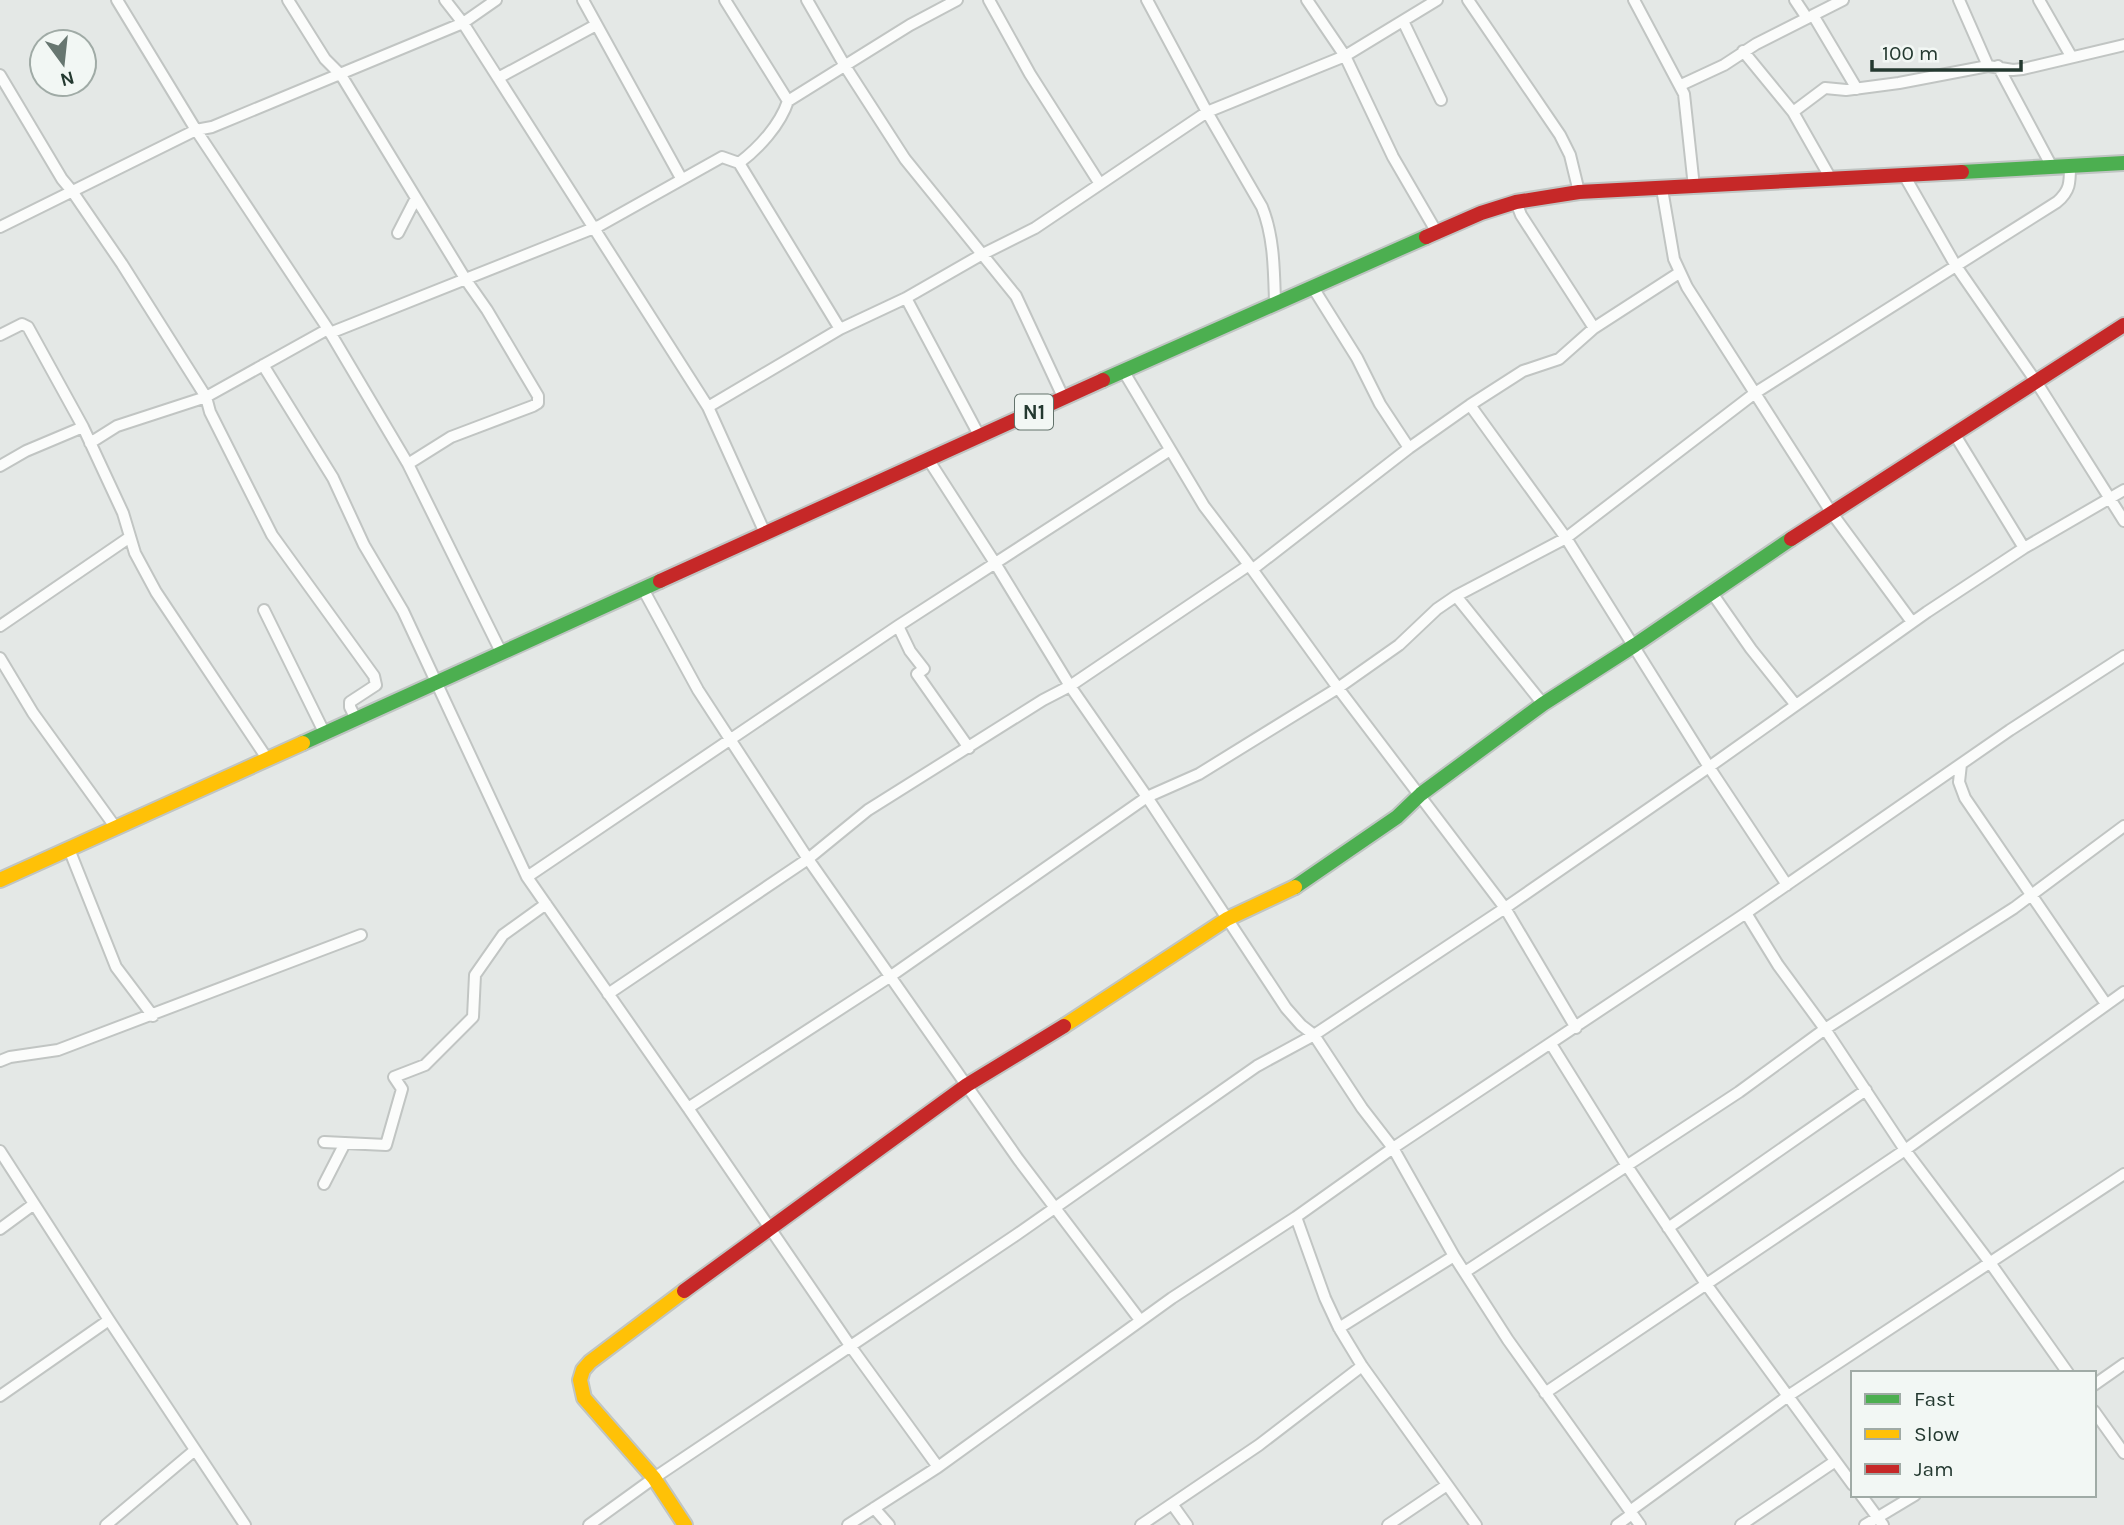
<svg xmlns="http://www.w3.org/2000/svg" width="2124" height="1525" viewBox="0 0 2124 1525" font-family="Karla,sans-serif">
  <rect width="100%" height="100%" fill="#e4e8e6"/>
  <g fill="none" stroke-linecap="round" stroke-linejoin="round">
    <defs>
      <path id="street" d="M 117,0 L 196,130 L 328,329 L 408,464 L 502,654
        M 288,0 L 325,59 L 341,75 L 466,280 L 487,310 L 538,396 L 538,403 L 533,406 L 451,437 L 408,464
        M 445,0 L 463,23 L 708,407 L 765,533
        M 583,0 L 681,178
        M 725,0 L 788,101
        M 807,0 L 845,66 L 905,159 L 1016,296 L 1064,399
        M 989,0 L 1030,74 L 1100,184
        M 1147,0 L 1207,112 L 1262,207 C 1274,237 1274,270 1275,302
        M 1307,0 L 1345,56 L 1393,157 L 1436,231
        M 1468,0 L 1560,135 L 1570,155 L 1579,192
        M 1634,0 L 1684,94 L 1694,187
        M 1795,0 L 1807,18
        M 1959,0 L 1988,66
        M 2039,0 L 2071,56
        M 1813,15 L 1857,89
        M 1403,21 L 1441,100
        M 1743,51 L 1793,112 L 1831,179
        M 1998,66 L 2052,167
        M 0,75 L 62,179 L 72,191 L 122,264 L 206,397 L 210,412 L 272,535 L 374,676 L 376,685 L 350,702 L 350,707 L 356,719
        M 498,78 L 596,25
        M 1681,85 L 1724,65 L 1756,44 L 1843,0
        M 1793,112 L 1825,88 L 1846,90 L 1899,83 L 1988,66 L 2013,70 L 2023,69 L 2124,45
        M 739,163 L 840,329
        M 1904,175 L 1956,266 L 2037,383 L 2124,521
        M 1662,189 L 1674,259 L 1687,287 L 1831,512 L 1912,622
        M 1516,202 L 1521,215 L 1594,328
        M 0,227 L 196,130 L 212,127 L 463,23 L 496,0
        M 398,233 L 416,198
        M 1312,286 L 1357,358 L 1380,404 L 1409,448
        M 906,298 L 980,437
        M 330,333 L 599,226 L 722,157 L 739,163 C 759,148 780,125 788,101 L 910,25 L 957,0
        M 0,335 L 22,324 L 28,327 L 83,427 L 123,513 L 135,553 L 156,592 L 268,760
        M 263,365 L 333,478 L 364,545 L 403,611 L 527,877 L 688,1108 L 851,1347 L 938,1467
        M 1124,372 L 1204,506 L 1249,565 L 1338,688 L 1505,908 L 1576,1028
        M 1470,405 L 1566,538 L 1709,767 L 1787,885
        M 708,407 L 840,329 L 906,298 L 981,255 L 1035,228 L 1207,112 L 1345,56 L 1437,0
        M 1955,435 L 2024,548
        M 90,443 L 117,426 L 206,397 L 328,329
        M 928,459 L 995,563 L 1070,686 L 1147,797 L 1286,1008 L 1301,1025 L 1314,1035 L 1362,1108 L 1393,1148 L 1454,1256 L 1508,1340 L 1640,1525
        M 0,466 L 26,451 L 83,427
        M 1253,569 L 1409,448 L 1470,405 L 1523,371 L 1559,359 L 1594,328 L 1679,273
        M 643,589 L 698,690 L 808,859 L 1018,1159 L 1140,1320
        M 1712,593 L 1751,649 L 1795,704
        M 1456,596 L 1543,704
        M 264,610 L 325,734
        M 0,626 L 130,537
        M 898,626 L 910,651 L 924,669 L 917,674 L 969,748
        M 0,658 L 33,713 L 116,828
        M 1961,764 L 1959,782 L 1965,798 L 2106,1004
        M 69,849 L 116,967 L 153,1016
        M 527,877 L 898,626 L 1170,450
        M 1746,913 L 1778,965 L 1825,1029 L 1905,1150 L 1991,1264 L 2068,1373
        M 608,994 L 808,859 L 868,810 L 1043,700 L 1070,686 L 1249,565
        M 1551,1044 L 1627,1166 L 1706,1284 L 1853,1485
        M 0,1061 L 10,1057 L 58,1050 L 361,935
        M 688,1108 L 891,976 L 1147,797 L 1199,774 L 1338,688 L 1399,645 L 1437,609 L 1456,596 L 1566,538 L 1755,393 L 2057,202 C 2070,191 2070,183 2070,166
        M 324,1142 L 386,1145 L 402,1089 L 394,1077 L 425,1065 L 473,1017 L 475,975 L 503,935 L 546,904
        M 0,1151 L 109,1320 L 245,1525
        M 324,1184 L 345,1143
        M 1296,1217 L 1325,1298 L 1339,1328 L 1362,1366 L 1476,1525
        M 1668,1228 L 1866,1090
        M 0,1229 L 34,1204
        M 1465,1272 L 1739,1092 L 1825,1029 L 2014,908 L 2124,826
        M 1339,1328 L 1454,1256
        M 2094,1385 L 2124,1364
        M 1545,1393 L 1905,1150 L 2124,992
        M 0,1396 L 109,1320
        M 2094,1411 L 2124,1453
        M 1861,1495 L 1883,1525
        M 1172,1504 L 1187,1525
        M 874,1508 L 889,1525
        M 1630,1511 L 1788,1396 L 2124,1174
        M 106,1525 L 195,1450
        M 589,1525 L 654,1478 L 1016,1235 L 1257,1066 L 1314,1035 L 1505,908 L 1709,767 L 1927,612 L 2024,548 L 2124,490
        M 848,1525 L 938,1467 L 1172,1298 L 1296,1217 L 1393,1148 L 1746,913 L 2010,730 L 2124,656
        M 1141,1525 L 1259,1445 L 1362,1366
        M 1388,1525 L 1447,1485
        M 1617,1525 L 1632,1514
        M 1741,1525 L 1834,1462
        M 1865,1525 L 1915,1495"/>
      <path id="fast" d="M 1962,172 L 2124,163
        M 1103,380 L 1426,237
        M 303,743 L 660,581
        M 1295,887 L 1397,817 L 1421,794 L 1543,704 L 1635,645 L 1791,539"/>
      <path id="slow" d="M 0,880 L 303,743
        M 1064,1026 L 1227,919 L 1295,887
        M 684,1291 L 590,1362 L 583,1370 L 580,1380 L 584,1398 L 654,1478 L 685,1525"/>
      <path id="jam" d="M 1426,237 L 1481,213 L 1516,202 L 1579,192 L 1962,172
        M 1791,539 L 2124,325
        M 660,581 L 1103,380
        M 684,1291 L 967,1085 L 1064,1026"/>
    </defs>
    <!-- street casing -->
    <use href="#street" stroke="#c1c5c3" stroke-width="14"/>
    <!-- fast casing -->
    <use href="#fast" stroke="#c0c5c3" stroke-width="18"/>
    <!-- slow casing -->
    <use href="#slow" stroke="#c0c5c3" stroke-width="18"/>
    <!-- jam casing -->
    <use href="#jam" stroke="#c0c5c3" stroke-width="18"/>
    <!-- street -->
    <use href="#street" stroke="#fbfcfb" stroke-width="10"/>
    <!-- fast -->
    <use href="#fast" stroke="#4caf50" stroke-width="14"/>
    <!-- slow -->
    <use href="#slow" stroke="#ffc107" stroke-width="14"/>
    <!-- jam -->
    <use href="#jam" stroke="#c62828" stroke-width="14"/>
  </g>
  <g text-anchor="middle" stroke-width="5" stroke-linejoin="round" paint-order="stroke">
    <!-- shield labels -->
    <rect fill="#f2f7f4" stroke="#62726b" stroke-width="2" x="1015" y="394.5" width="38" height="35" rx="5"/>
    <g font-size="21" font-weight="bold" fill="#243930">
      <text x="1034" y="419">N1</text>
    </g>
  </g>
  <!-- legend -->
  <rect x="1851" y="1371" width="245" height="126" fill="#f2f7f4" stroke="#a0aba6" stroke-width="2"/>
  <rect x="1865" y="1394" width="35" height="10" fill="#4caf50" stroke="#a0aba6" stroke-width="2"/>
  <text x="1914" y="1406" font-size="21" fill="#243930">Fast</text>
  <rect x="1865" y="1429" width="35" height="10" fill="#ffc107" stroke="#a0aba6" stroke-width="2"/>
  <text x="1914" y="1441" font-size="21" fill="#243930">Slow</text>
  <rect x="1865" y="1464" width="35" height="10" fill="#c62828" stroke="#a0aba6" stroke-width="2"/>
  <text x="1914" y="1476" font-size="21" fill="#243930">Jam</text>
  <!-- north arrow -->
  <g transform="translate(63 63) rotate(165)"><circle r="33" fill="#f2f7f4" stroke="#a0aba6" stroke-width="2"/>
  <path d="M0-5L12 26L0 18L-12 26Z" fill="#677670"/>
  <text y="-10" font-size="19" font-weight="bold" text-anchor="middle" fill="#243930">N</text>
  </g>
  <!-- scale -->
  <path d="M1872 60v10h149v-10" fill="none" stroke="#243930" stroke-width="3.5"/>
  <text x="1882" y="60" font-size="21" fill="#243930" stroke="#f2f7f4" stroke-width="5" paint-order="stroke">100 m</text>
</svg>
